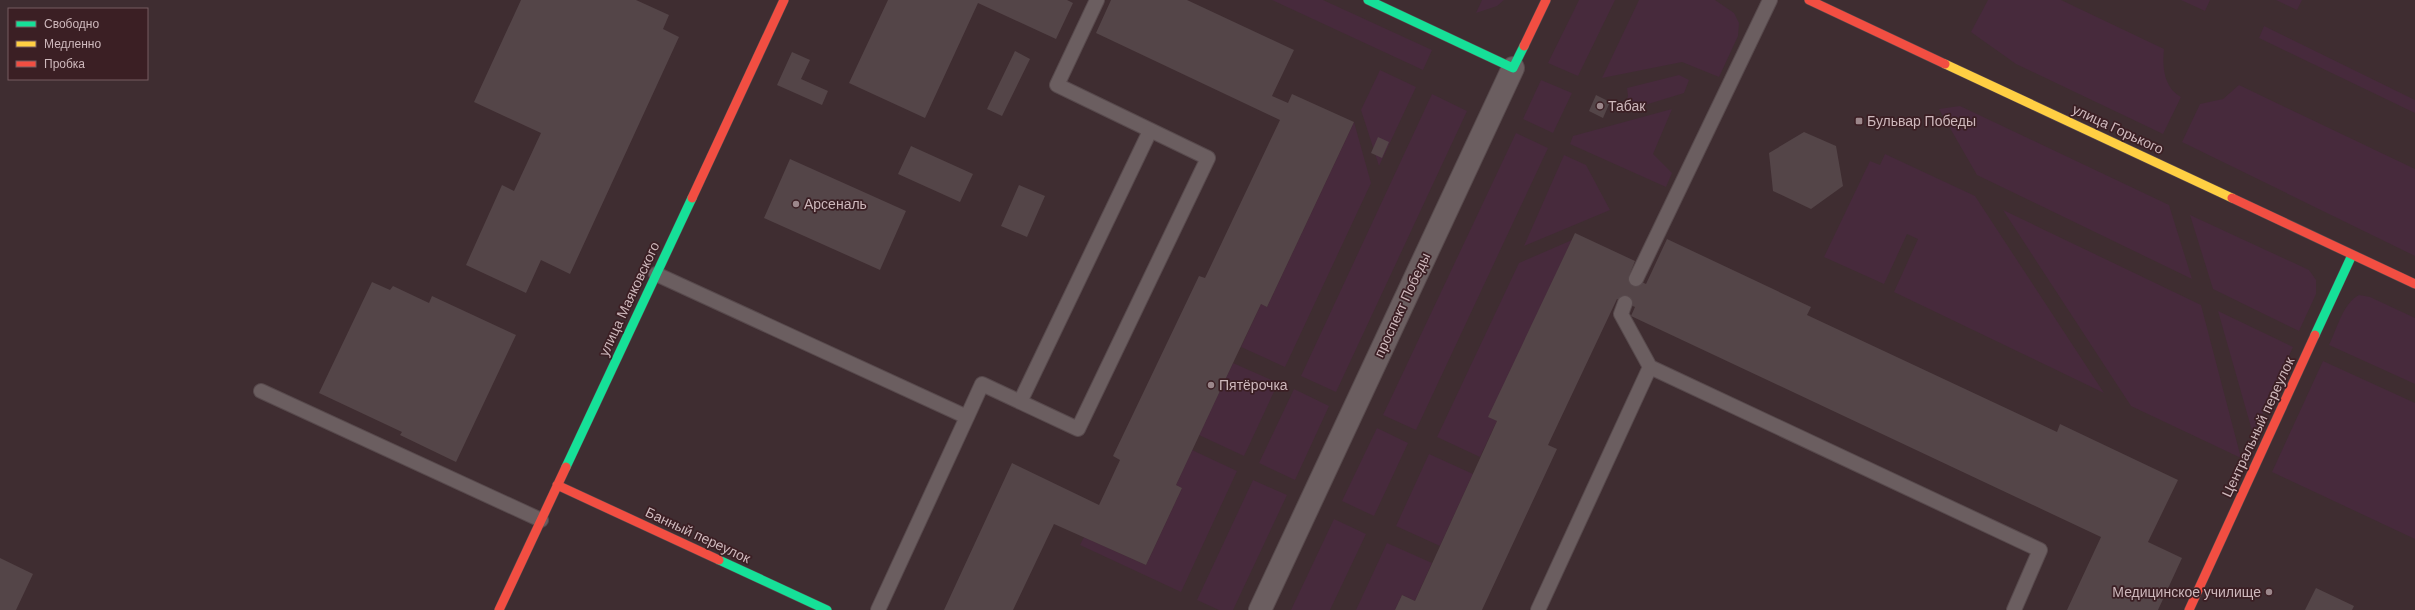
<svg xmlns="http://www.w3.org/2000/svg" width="2415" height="610" viewBox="0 0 2415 610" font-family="'DM Sans',sans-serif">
  <rect width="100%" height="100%" fill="#3f2d31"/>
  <!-- green -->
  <path fill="#472a3c" d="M 1272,0 L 1323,0 L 1432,50 L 1423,70 Z
    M 1482,0 L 1504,0 L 1497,6 L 1476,13 Z
    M 1579,0 L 1615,0 L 1578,76 L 1548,63 Z
    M 1639,0 L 1715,0 L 1734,13 L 1739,23 L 1738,36 L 1719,77 L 1682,62 L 1602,78 Z
    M 1988,0 L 2061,0 L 2164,49 C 2162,67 2164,88 2181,97 L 2163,134 L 2016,64 L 1971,32 Z
    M 2181,0 L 2210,0 L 2205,11 Z
    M 2276,0 L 2302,0 L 2297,10 Z
    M 2264,26 L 2415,100 L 2415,113 L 2259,38 Z
    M 1380,70 L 1416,87 L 1379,166 L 1361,110 Z
    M 1679,75 L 1689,80 L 1684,93 L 1622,112 L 1628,96 L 1627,88 Z
    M 1541,80 L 1572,93 L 1553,133 L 1523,119 Z
    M 2239,85 L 2415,169 L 2415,256 L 2182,142 L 2200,104 L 2223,99 Z
    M 1432,94 L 1467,111 L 1336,392 L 1301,376 Z
    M 1960,106 L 2169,205 L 2192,279 L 1977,175 L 1939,109 Z
    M 1672,109 L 1653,154 L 1672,173 L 1666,187 L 1570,144 L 1573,136 Z
    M 1354,122 L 1371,183 L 1285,367 L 1241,347 L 1261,304 L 1267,307 Z
    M 1516,133 L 1548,148 L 1416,430 L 1383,415 Z
    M 1885,154 L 1975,196 L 2104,393 L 1894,292 L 1918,239 L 1907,234 L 1884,284 L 1824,257 L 1870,161 L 1880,165 Z
    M 1564,155 L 1586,165 L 1610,210 L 1524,246 Z
    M 2003,210 L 2201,305 L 2241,458 L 2131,406 Z
    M 2190,215 L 2309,270 L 2316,280 L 2316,294 L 2299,331 L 2213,289 Z
    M 1572,240 L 1489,417 L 1497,421 L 1480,457 L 1437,437 L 1519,263 Z
    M 2359,295 L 2370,297 L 2415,318 L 2415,384 L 2329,345 C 2337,329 2343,303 2359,295 Z
    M 2218,311 L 2293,347 L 2253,434 Z
    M 2323,361 L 2415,403 L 2415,539 L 2272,472 Z
    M 1233,363 L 1278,383 L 1244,456 L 1199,435 Z
    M 1294,389 L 1329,406 L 1295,480 L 1259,463 Z
    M 1377,428 L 1408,443 L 1374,516 L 1342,501 Z
    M 1192,450 L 1237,471 L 1181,592 L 1080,545 L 1084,537 L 1146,565 L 1182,488 L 1176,485 Z
    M 1429,454 L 1473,474 L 1440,546 L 1396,526 Z
    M 1253,480 L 1287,495 L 1233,610 L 1219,610 L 1197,600 Z
    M 1334,519 L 1366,534 L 1330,610 L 1291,610 Z
    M 1387,543 L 1432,563 L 1415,601 L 1402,595 L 1395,610 L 1356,610 Z"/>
  <!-- building -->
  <path fill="#544548" d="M 521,0 L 636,0 L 669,15 L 663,29 L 679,37 L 570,274 L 541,260 L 526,293 L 466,265 L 502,185 L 514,191 L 541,133 L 474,102 Z
    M 888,0 L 1067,0 L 1073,3 L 1056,39 L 978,3 L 925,118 L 849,83 Z
    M 1111,0 L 1187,0 L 1294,50 L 1272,96 L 1288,103 L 1292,94 L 1354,122 L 1267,307 L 1261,304 L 1233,363 L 1176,485 L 1182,488 L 1146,565 L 1054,524 L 1013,610 L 944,610 L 1012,463 L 1099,505 L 1120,460 L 1113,456 L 1199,276 L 1205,278 L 1280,120 L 1096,33 Z
    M 1015,51 L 1030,59 L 1002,116 L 987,109 Z
    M 792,52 L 810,60 L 801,79 L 828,91 L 822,105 L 777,85 Z
    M 1596,95 L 1610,102 L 1603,118 L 1589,111 Z
    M 1804,132 L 1836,146 L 1843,186 L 1811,209 L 1773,191 L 1769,153 Z
    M 1378,137 L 1389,142 L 1382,158 L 1371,153 Z
    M 911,146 L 973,174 L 960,202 L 898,174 Z
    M 790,159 L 906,211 L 880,270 L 764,218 Z
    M 1019,185 L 1045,196 L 1027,237 L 1001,226 Z
    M 1575,233 L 1635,261 L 1629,276 L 1646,284 L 1667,239 L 1811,307 L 1807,315 L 2057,432 L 2060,424 L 2178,480 L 2148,542 L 2182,558 L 2158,610 L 2067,610 L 2101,537 L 1631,316 L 1635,307 L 1617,299 L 1548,445 L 1557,449 L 1482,610 L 1395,610 L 1402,595 L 1415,601 L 1497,421 L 1488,417 Z
    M 372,282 L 390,290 L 393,286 L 429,303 L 432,296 L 516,335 L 456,462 L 400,435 L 402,432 L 319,393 Z
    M 0,558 L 33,574 L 16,610 L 0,610 Z
    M 2316,588 L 2354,606 L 2352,610 L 2305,610 Z"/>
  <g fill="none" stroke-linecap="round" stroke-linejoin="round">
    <defs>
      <path id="lane" d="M 656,274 L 967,417 L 878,610
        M 1636,279 L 1770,0
        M 1625,303 L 1621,314 L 1650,367
        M 261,391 L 541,520
        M 1020,402 L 1150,131
        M 967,417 L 982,384 L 1078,429 L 1208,158 L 1057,85 L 1097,0
        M 1538,610 L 1650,367 L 2040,550 L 2014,610"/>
      <path id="street" d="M 1260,610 L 1513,68"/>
      <path id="fast" d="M 1368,0 L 1513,68 L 1524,46
        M 2315,335 L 2352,255
        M 566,467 L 692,198
        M 719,560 L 827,610"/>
      <path id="slow" d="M 1945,64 L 2232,198"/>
      <path id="jam" d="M 1809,0 L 1945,64
        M 1524,46 L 1546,0
        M 692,198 L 784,0
        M 2232,198 L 2415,284
        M 557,485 L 719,560
        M 499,610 L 566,467
        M 2189,610 L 2315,335"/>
    </defs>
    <!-- lane casing -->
    <use href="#lane" stroke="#584a4d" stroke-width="16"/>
    <!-- street casing -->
    <use href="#street" stroke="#584a4d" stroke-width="24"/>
    <!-- fast casing -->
    <use href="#fast" stroke="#584a4d" stroke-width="10"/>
    <!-- slow casing -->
    <use href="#slow" stroke="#584a4d" stroke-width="10"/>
    <!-- jam casing -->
    <use href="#jam" stroke="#584a4d" stroke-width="10"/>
    <!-- lane -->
    <use href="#lane" stroke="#6b5e60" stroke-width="14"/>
    <!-- street -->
    <use href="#street" stroke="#6b5e60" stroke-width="22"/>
    <!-- fast -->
    <use href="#fast" stroke="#16e098" stroke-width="9"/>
    <!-- slow -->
    <use href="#slow" stroke="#ffcf43" stroke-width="9"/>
    <!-- jam -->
    <use href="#jam" stroke="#f24e42" stroke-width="9"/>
  </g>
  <!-- markers -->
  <g fill="#9c878b" stroke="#3b1f24" stroke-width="1.5">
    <circle cx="1600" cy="106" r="4"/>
    <rect x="1855" y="117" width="8" height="8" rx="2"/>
    <circle cx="796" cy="204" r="4"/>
    <circle cx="1211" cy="385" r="4"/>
    <circle cx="2269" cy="592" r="4"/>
  </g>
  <g text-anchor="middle" stroke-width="3.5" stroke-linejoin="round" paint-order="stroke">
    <!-- poi labels -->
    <g font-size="14" fill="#ceb8bc" stroke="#3b1f24" text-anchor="start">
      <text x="1608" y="111">Табак</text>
      <text x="1867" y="126">Бульвар Победы</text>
      <text x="804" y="209">Арсеналь</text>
      <text x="1219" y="390">Пятёрочка</text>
      <text x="2261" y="597" text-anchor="end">Медицинское училище</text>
    </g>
    <!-- street labels -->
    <g font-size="14" fill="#ceb8bc" stroke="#3b1f24">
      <text transform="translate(2118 129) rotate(25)" y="5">улица Горького</text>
      <text transform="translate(629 299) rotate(-65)" y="5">улица Маяковского</text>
      <text transform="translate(1402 305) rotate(-65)" y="5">проспект Победы</text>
      <text transform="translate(2258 427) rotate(-65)" y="5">Центральный переулок</text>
      <text transform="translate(698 535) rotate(25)" y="5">Банный переулок</text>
    </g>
  </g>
  <!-- legend -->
  <rect x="8" y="8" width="140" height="72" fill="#3b1f24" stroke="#765c61"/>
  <rect x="16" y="21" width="20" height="6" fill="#16e098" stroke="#765c61"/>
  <text x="44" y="28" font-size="12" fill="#ceb8bc">Свободно</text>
  <rect x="16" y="41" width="20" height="6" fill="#ffcf43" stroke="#765c61"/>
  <text x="44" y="48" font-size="12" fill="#ceb8bc">Медленно</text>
  <rect x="16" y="61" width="20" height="6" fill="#f24e42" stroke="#765c61"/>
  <text x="44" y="68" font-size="12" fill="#ceb8bc">Пробка</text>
</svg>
